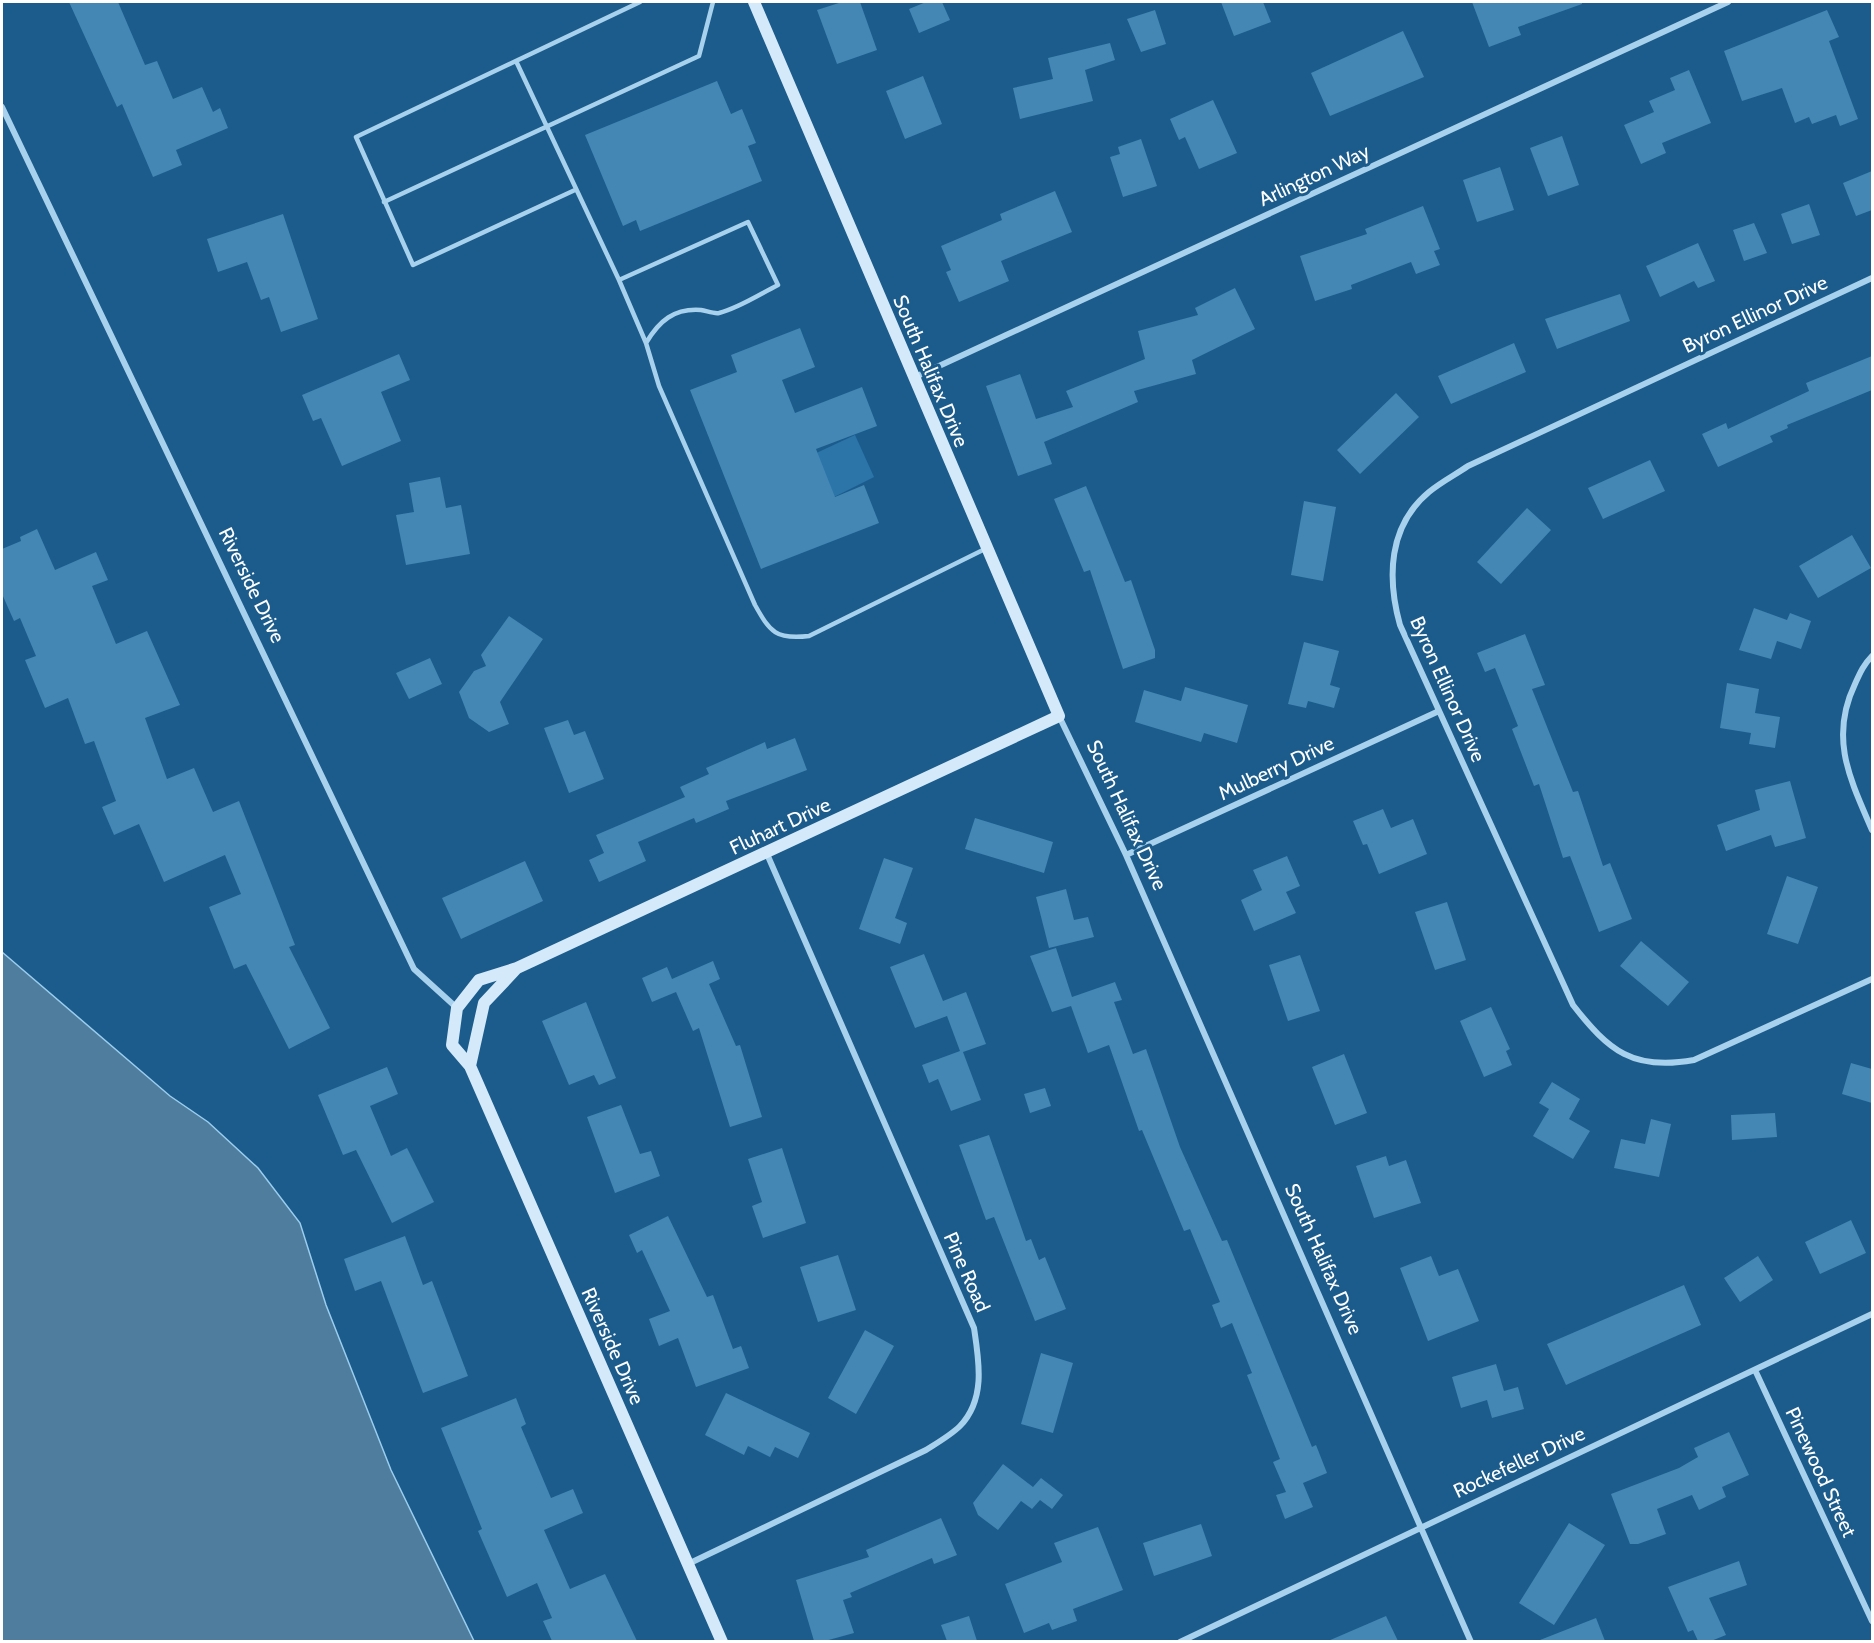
<svg xmlns="http://www.w3.org/2000/svg" width="1874" height="1643" viewBox="0 0 1874 1643" font-family="Cabin,sans-serif">
  <rect width="100%" height="100%" fill="#1b5c8c"/>
  <!-- green -->
  <path fill="#2c75a8" d="M 855,435 L 874,477 L 830,499 L 810,456 Z"/>
  <!-- water -->
  <path fill="#4f7d9e" stroke="#9bcdef" stroke-width="1.5" d="M 2,952 L 170,1096 L 208,1122 L 258,1168 L 300,1223 L 326,1305 L 391,1470 L 474,1641 L 2,1641 Z"/>
  <!-- building -->
  <path fill="#4486b4" d="M 69,2 L 118,2 L 145,65 L 157,61 L 173,99 L 202,87 L 213,112 L 220,108 L 228,128 L 176,150 L 182,165 L 153,177 L 122,104 L 117,107 Z
    M 842,2 L 860,2 L 877,50 L 837,64 L 817,10 Z
    M 926,2 L 942,2 L 950,20 L 919,33 L 909,9 Z
    M 1221,2 L 1263,2 L 1271,22 L 1234,36 Z
    M 1472,2 L 1582,2 L 1582,4 L 1518,27 L 1521,35 L 1489,47 Z
    M 1155,10 L 1166,44 L 1141,52 L 1127,19 Z
    M 1827,10 L 1839,37 L 1829,41 L 1858,119 L 1840,126 L 1836,115 L 1812,124 L 1809,117 L 1795,123 L 1782,88 L 1742,101 L 1724,51 Z
    M 1403,31 L 1424,77 L 1330,116 L 1311,73 Z
    M 1110,43 L 1115,60 L 1085,70 L 1093,101 L 1020,119 L 1013,88 L 1053,79 L 1048,58 Z
    M 1689,70 L 1711,123 L 1662,143 L 1666,153 L 1641,164 L 1624,125 L 1654,112 L 1649,101 L 1675,90 L 1670,78 Z
    M 923,76 L 942,124 L 905,139 L 886,91 Z
    M 717,81 L 731,114 L 742,109 L 756,143 L 748,146 L 762,181 L 640,231 L 636,220 L 623,226 L 585,135 Z
    M 1213,100 L 1237,153 L 1199,169 L 1185,137 L 1179,140 L 1170,119 Z
    M 1562,136 L 1579,185 L 1548,196 L 1530,148 Z
    M 1141,139 L 1157,186 L 1123,197 L 1110,157 L 1120,154 L 1118,147 Z
    M 1500,167 L 1514,210 L 1477,222 L 1463,180 Z
    M 1872,171 L 1872,210 L 1856,216 L 1843,183 Z
    M 1055,191 L 1072,232 L 1001,261 L 1009,281 L 959,302 L 946,272 L 951,270 L 941,246 L 1002,220 L 1000,214 Z
    M 1809,204 L 1820,235 L 1792,244 L 1781,214 Z
    M 1423,206 L 1440,249 L 1434,251 L 1440,265 L 1416,274 L 1411,262 L 1351,285 L 1352,289 L 1315,301 L 1300,256 L 1367,234 L 1365,229 Z
    M 283,214 L 318,319 L 281,332 L 269,297 L 261,300 L 247,262 L 218,272 L 207,239 Z
    M 1754,223 L 1767,253 L 1744,261 L 1733,230 Z
    M 1698,243 L 1715,281 L 1698,288 L 1694,281 L 1660,297 L 1646,266 Z
    M 1235,288 L 1255,329 L 1192,360 L 1196,374 L 1134,391 L 1138,402 L 1044,442 L 1052,464 L 1018,476 L 986,386 L 1020,374 L 1036,419 L 1073,407 L 1066,391 L 1145,359 L 1138,331 L 1198,315 L 1195,308 Z
    M 1620,294 L 1630,321 L 1557,349 L 1545,319 Z
    M 800,328 L 815,367 L 782,380 L 795,413 L 862,387 L 877,426 L 816,449 L 835,497 L 864,485 L 879,523 L 761,569 L 690,390 L 737,372 L 731,355 Z
    M 1514,343 L 1526,372 L 1451,404 L 1438,376 Z
    M 399,354 L 410,380 L 381,392 L 401,441 L 342,466 L 321,418 L 313,421 L 302,395 Z
    M 1872,356 L 1872,390 L 1787,425 L 1788,428 L 1770,436 L 1773,442 L 1718,467 L 1702,434 L 1726,423 L 1728,429 L 1809,391 L 1806,383 Z
    M 1396,393 L 1419,417 L 1360,474 L 1337,450 Z
    M 1650,460 L 1665,491 L 1603,519 L 1588,488 Z
    M 440,477 L 446,508 L 461,505 L 470,554 L 406,565 L 396,515 L 414,512 L 409,483 Z
    M 1086,486 L 1125,582 L 1131,580 L 1155,650 L 1155,658 L 1123,669 L 1090,570 L 1084,572 L 1054,499 Z
    M 1304,501 L 1336,507 L 1323,581 L 1291,575 Z
    M 1527,508 L 1551,530 L 1501,584 L 1477,562 Z
    M 37,529 L 55,570 L 96,552 L 108,580 L 92,586 L 116,644 L 147,631 L 180,705 L 145,718 L 167,779 L 194,768 L 213,812 L 239,801 L 295,945 L 289,947 L 330,1028 L 289,1049 L 246,964 L 234,969 L 209,907 L 241,894 L 225,855 L 164,882 L 139,824 L 114,835 L 102,807 L 116,801 L 94,741 L 85,744 L 68,698 L 45,708 L 25,660 L 36,656 L 20,618 L 14,621 L 2,594 L 2,549 L 21,541 L 20,537 Z
    M 1852,535 L 1871,568 L 1818,598 L 1799,566 Z
    M 1754,608 L 1787,620 L 1790,613 L 1811,621 L 1801,649 L 1777,641 L 1771,659 L 1739,650 Z
    M 509,616 L 543,639 L 500,702 L 509,724 L 489,732 L 469,718 L 459,692 L 474,671 L 486,666 L 481,655 Z
    M 1525,634 L 1545,685 L 1532,689 L 1573,792 L 1578,791 L 1603,866 L 1610,863 L 1632,919 L 1599,932 L 1570,856 L 1563,858 L 1539,784 L 1534,786 L 1512,729 L 1518,726 L 1495,668 L 1485,672 L 1477,653 Z
    M 1304,642 L 1339,651 L 1330,685 L 1340,688 L 1334,708 L 1308,701 L 1306,708 L 1288,704 Z
    M 430,658 L 442,684 L 409,699 L 396,673 Z
    M 1727,683 L 1759,689 L 1755,713 L 1780,717 L 1775,748 L 1749,744 L 1751,733 L 1720,728 Z
    M 1185,687 L 1248,705 L 1237,743 L 1204,733 L 1201,742 L 1135,722 L 1144,690 L 1181,701 Z
    M 568,720 L 574,735 L 585,731 L 604,779 L 569,793 L 544,728 Z
    M 795,738 L 807,770 L 726,801 L 729,809 L 696,823 L 694,818 L 638,842 L 646,861 L 599,882 L 589,860 L 604,853 L 596,835 L 685,797 L 680,787 L 709,774 L 706,768 L 765,742 L 767,749 Z
    M 1790,781 L 1806,838 L 1775,847 L 1771,835 L 1726,851 L 1717,825 L 1760,810 L 1755,790 Z
    M 1383,809 L 1391,828 L 1413,819 L 1427,854 L 1379,874 L 1367,844 L 1363,845 L 1353,821 Z
    M 975,818 L 1053,842 L 1044,873 L 965,849 Z
    M 1287,856 L 1300,886 L 1286,892 L 1296,913 L 1254,931 L 1241,900 L 1262,890 L 1253,870 Z
    M 884,858 L 913,868 L 895,918 L 907,923 L 900,944 L 859,929 Z
    M 525,861 L 543,901 L 461,939 L 442,898 Z
    M 1787,876 L 1818,887 L 1798,944 L 1767,934 Z
    M 1066,889 L 1074,920 L 1088,917 L 1094,937 L 1049,948 L 1036,897 Z
    M 1447,902 L 1466,960 L 1435,970 L 1415,912 Z
    M 1641,941 L 1689,982 L 1668,1006 L 1620,966 Z
    M 1056,948 L 1072,997 L 1115,982 L 1122,1000 L 1114,1002 L 1133,1054 L 1146,1049 L 1180,1147 L 1222,1241 L 1227,1240 L 1312,1447 L 1316,1445 L 1327,1473 L 1303,1483 L 1313,1507 L 1285,1519 L 1276,1495 L 1286,1492 L 1273,1462 L 1280,1459 L 1247,1375 L 1252,1373 L 1232,1323 L 1221,1328 L 1212,1305 L 1220,1302 L 1190,1229 L 1184,1231 L 1142,1130 L 1139,1131 L 1109,1045 L 1088,1053 L 1071,1006 L 1052,1012 L 1030,956 Z
    M 924,954 L 943,1001 L 966,992 L 986,1044 L 963,1052 L 981,1100 L 951,1111 L 938,1079 L 929,1083 L 922,1065 L 960,1051 L 947,1016 L 915,1028 L 890,967 Z
    M 1300,955 L 1320,1011 L 1288,1021 L 1269,965 Z
    M 713,961 L 720,979 L 709,984 L 736,1046 L 740,1045 L 762,1117 L 730,1127 L 699,1028 L 693,1031 L 676,992 L 652,1002 L 642,978 L 667,967 L 672,979 Z
    M 586,1002 L 616,1078 L 599,1085 L 594,1075 L 569,1085 L 542,1021 Z
    M 1491,1007 L 1510,1049 L 1506,1051 L 1512,1065 L 1484,1077 L 1460,1021 Z
    M 1344,1054 L 1367,1113 L 1335,1125 L 1312,1067 Z
    M 1851,1063 L 1872,1069 L 1872,1103 L 1842,1094 Z
    M 387,1067 L 398,1094 L 370,1106 L 391,1156 L 407,1148 L 434,1202 L 392,1223 L 356,1150 L 343,1155 L 318,1095 Z
    M 1552,1082 L 1580,1099 L 1569,1119 L 1590,1131 L 1573,1159 L 1533,1136 L 1549,1109 L 1539,1103 Z
    M 1045,1088 L 1051,1106 L 1030,1113 L 1024,1094 Z
    M 621,1105 L 640,1154 L 651,1151 L 660,1176 L 615,1193 L 587,1117 Z
    M 1775,1113 L 1777,1137 L 1732,1140 L 1731,1115 Z
    M 1651,1119 L 1671,1124 L 1659,1177 L 1614,1168 L 1621,1139 L 1645,1144 Z
    M 989,1135 L 1026,1241 L 1031,1239 L 1039,1260 L 1045,1257 L 1066,1309 L 1035,1321 L 994,1217 L 986,1220 L 959,1145 Z
    M 782,1148 L 806,1223 L 763,1238 L 752,1206 L 762,1202 L 748,1159 Z
    M 1386,1156 L 1389,1166 L 1406,1160 L 1421,1203 L 1374,1218 L 1356,1166 Z
    M 668,1216 L 707,1297 L 713,1295 L 733,1349 L 741,1346 L 749,1368 L 696,1387 L 678,1338 L 659,1346 L 649,1319 L 670,1311 L 642,1250 L 637,1253 L 629,1235 Z
    M 1851,1220 L 1866,1253 L 1820,1274 L 1805,1242 Z
    M 405,1236 L 423,1285 L 432,1281 L 468,1376 L 423,1393 L 381,1281 L 355,1291 L 344,1259 Z
    M 838,1255 L 856,1310 L 818,1322 L 800,1267 Z
    M 1431,1256 L 1439,1276 L 1458,1269 L 1479,1321 L 1428,1341 L 1400,1268 Z
    M 1758,1256 L 1773,1280 L 1740,1302 L 1724,1278 Z
    M 1684,1285 L 1701,1325 L 1566,1385 L 1547,1344 Z
    M 865,1330 L 894,1346 L 856,1414 L 828,1398 Z
    M 1041,1353 L 1073,1363 L 1053,1433 L 1021,1424 Z
    M 1496,1364 L 1504,1391 L 1518,1387 L 1524,1409 L 1492,1418 L 1487,1400 L 1461,1408 L 1452,1377 Z
    M 726,1393 L 810,1433 L 798,1458 L 775,1447 L 770,1457 L 748,1446 L 744,1455 L 705,1435 Z
    M 516,1398 L 526,1424 L 521,1427 L 551,1498 L 573,1489 L 583,1513 L 544,1530 L 570,1589 L 605,1574 L 637,1641 L 552,1641 L 543,1621 L 552,1618 L 537,1583 L 507,1597 L 478,1531 L 482,1529 L 441,1428 Z
    M 1729,1432 L 1749,1475 L 1722,1487 L 1726,1497 L 1699,1510 L 1692,1495 L 1657,1509 L 1666,1534 L 1638,1544 L 1630,1544 L 1611,1494 L 1679,1468 L 1698,1457 L 1694,1448 Z
    M 1003,1464 L 1033,1487 L 1041,1478 L 1063,1495 L 1052,1509 L 1040,1500 L 1032,1509 L 1021,1501 L 998,1530 L 978,1515 L 973,1503 Z
    M 941,1518 L 957,1555 L 934,1564 L 932,1558 L 850,1593 L 852,1597 L 843,1600 L 854,1633 L 825,1641 L 814,1641 L 796,1580 L 869,1557 L 866,1550 Z
    M 1569,1523 L 1605,1545 L 1554,1625 L 1519,1603 Z
    M 1201,1524 L 1212,1556 L 1154,1576 L 1143,1543 Z
    M 1098,1527 L 1123,1590 L 1073,1609 L 1077,1621 L 1052,1630 L 1049,1623 L 1024,1633 L 1005,1584 L 1062,1562 L 1054,1543 Z
    M 1739,1561 L 1747,1585 L 1709,1598 L 1726,1635 L 1711,1641 L 1698,1641 L 1693,1630 L 1688,1632 L 1668,1587 Z
    M 969,1616 L 977,1641 L 947,1641 L 941,1625 Z
    M 1386,1616 L 1398,1641 L 1328,1641 Z
    M 1596,1618 L 1605,1641 L 1540,1641 L 1540,1640 Z"/>
  <g fill="none" stroke-linecap="round" stroke-linejoin="round">
    <!-- lane -->
    <path stroke="#a8d1ed" stroke-width="4.5" d="M 516,61 L 619,280 L 646,343 L 659,386 L 755,605 C 770,632 776,640 809,636 L 987,548
      M 575,190 L 413,265 L 356,137 L 640,2
      M 384,202 L 699,56 L 713,2
      M 619,280 L 748,222 L 778,285 C 760,294 739,308 719,313 C 714,314 707,311 701,310 C 674,308 659,321 646,343"/>
    <!-- street -->
    <path stroke="#a8d1ed" stroke-width="6" d="M 2,107 L 414,969 L 457,1008
      M 1872,278 L 1468,466 C 1455,475 1441,482 1429,492 C 1388,526 1387,578 1400,625 L 1573,1005 C 1609,1051 1633,1071 1694,1060 L 1872,979
      M 913,378 L 1728,2
      M 1872,656 C 1864,664 1860,673 1855,684 C 1829,738 1850,779 1872,830
      M 1059,716 L 1126,855 L 1471,1642
      M 1126,855 L 1439,711
      M 1755,1370 L 1872,1621
      M 688,1564 L 926,1450 C 937,1443 951,1435 960,1426 C 986,1399 979,1361 974,1328 L 767,854
      M 1180,1642 L 1872,1314"/>
    <!-- secondary -->
    <path stroke="#d4e9f9" stroke-width="12" d="M 470,1066 L 484,1003 L 516,969
      M 722,1642 L 470,1066 L 452,1045 L 457,1008 L 479,980 L 517,968 L 1059,716 L 754,2"/>
  </g>
  <g text-anchor="middle" stroke-width="6" stroke-linejoin="round" paint-order="stroke">
    <!-- street labels -->
    <g font-size="20" fill="#fff" stroke="#1b5c8c">
      <text transform="translate(1314 175) rotate(-25)" y="7">Arlington Way</text>
      <text transform="translate(1755 314) rotate(-25)" y="7">Byron Ellinor Drive</text>
      <text transform="translate(931 371) rotate(67)" y="7">South Halifax Drive</text>
      <text transform="translate(252 585) rotate(64)" y="7">Riverside Drive</text>
      <text transform="translate(1448 689) rotate(66)" y="7">Byron Ellinor Drive</text>
      <text transform="translate(1276 768) rotate(-25)" y="7">Mulberry Drive</text>
      <text transform="translate(1127 815) rotate(65)" y="7">South Halifax Drive</text>
      <text transform="translate(780 826) rotate(-25)" y="7">Fluhart Drive</text>
      <text transform="translate(1324 1259) rotate(66)" y="7">South Halifax Drive</text>
      <text transform="translate(967 1272) rotate(66)" y="7">Pine Road</text>
      <text transform="translate(613 1346) rotate(66)" y="7">Riverside Drive</text>
      <text transform="translate(1519 1462) rotate(-25)" y="7">Rockefeller Drive</text>
      <text transform="translate(1821 1472) rotate(65)" y="7">Pinewood Street</text>
    </g>
  </g>
  <!-- border -->
  <rect width="1874" height="1643" fill="none" stroke="#ffffff" stroke-width="6"/>
</svg>
